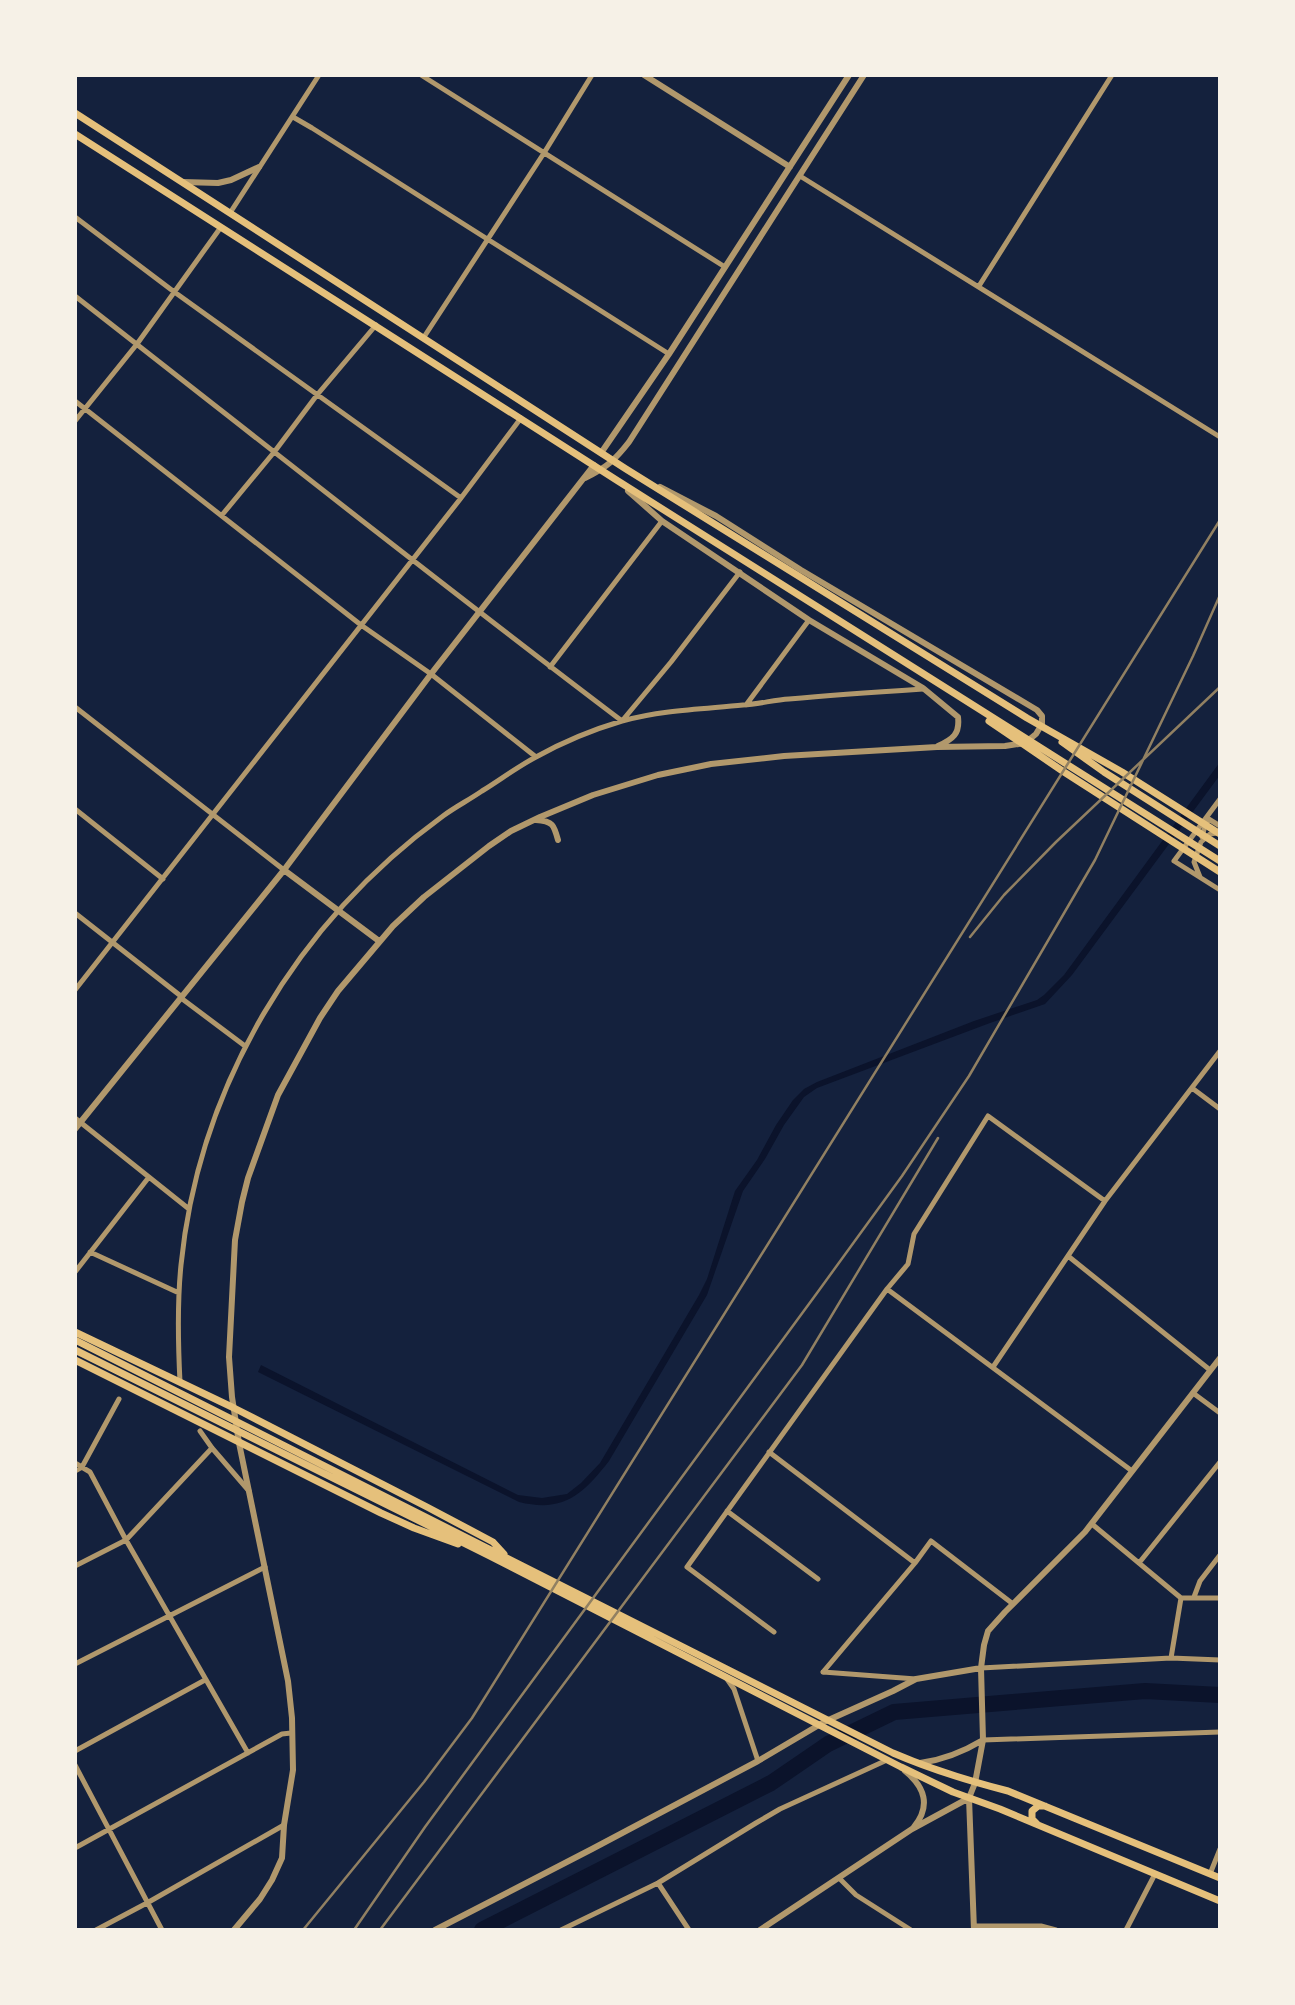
<svg xmlns="http://www.w3.org/2000/svg" width="1295" height="2005" viewBox="0 0 1295 2005" font-family="Manrope,sans-serif">
  <rect width="100%" height="100%" fill="#14213d"/>
  <!-- water -->
  <path fill="#0b132b" d="M 1220,762 L 1220,775 L 1072,975 L 1045,1004 L 990,1023 L 817,1088 L 804,1097 L 784,1125 L 765,1159 L 743,1191 L 707,1295 L 609,1461 C 583,1494 564,1513 519,1502 L 258,1372 L 261,1365 L 518,1495 L 542,1498 L 567,1494 L 581,1483 L 600,1463 L 699,1295 L 707,1279 L 735,1191 L 757,1160 L 776,1125 L 793,1100 L 804,1089 L 817,1082 L 974,1021 L 1037,1000 L 1044,995 L 1064,975 Z"/>
  <g fill="none" stroke-linecap="round" stroke-linejoin="round">
    <!-- river -->
    <path stroke="#0b132b" stroke-width="16" d="M 482,1930 L 771,1783 L 828,1744 L 894,1712 L 1145,1691 L 1220,1695"/>
    <!-- minor -->
    <path stroke="#b1986c" stroke-width="5" d="M 421,75 L 725,267
      M 293,117 L 312,128 L 669,354
      M 800,176 L 1220,437
      M 230,213 L 319,75
      M 75,217 L 173,291 L 461,498
      M 979,286 L 1112,75
      M 75,296 C 257,438 438,582 622,721 L 671,662 L 740,572
      M 424,337 L 544,153 L 592,75
      M 75,401 L 361,625 L 431,674 L 536,757
      M 75,421 L 137,344 L 221,227
      M 222,515 L 275,451 L 317,395 L 376,325
      M 550,667 L 662,521
      M 746,705 L 809,620
      M 75,707 L 284,870
      M 1220,799 L 1174,861 L 1220,890
      M 75,809 L 163,879
      M 1202,837 L 1207,818 L 1220,826
      M 1200,877 L 1194,862 L 1201,842 L 1210,834 L 1217,833
      M 75,913 L 182,997
      M 75,990 L 461,498 L 521,418
      M 181,998 L 245,1046
      M 1192,1088 L 1220,1109
      M 75,1118 L 189,1209
      M 90,1252 L 179,1293
      M 1068,1256 L 1210,1370
      M 75,1272 L 149,1177
      M 887,1289 L 1132,1471
      M 993,1367 L 1105,1201 L 1220,1051
      M 180,1382 C 178,1343 177,1304 181,1265 C 199,1086 297,922 443,816 C 455,807 469,800 482,791 C 500,780 517,767 536,757 C 561,743 595,729 622,721 C 662,710 702,709 743,705 C 759,704 774,700 789,699 C 834,695 878,692 923,689
      M 1193,1393 L 1220,1413
      M 200,1431 L 212,1448 L 249,1491
      M 769,1452 L 915,1563
      M 75,1463 L 90,1472 L 126,1540 L 248,1753
      M 75,1471 L 82,1467 L 119,1399
      M 727,1511 L 818,1579
      M 1092,1524 L 1181,1598 L 1220,1598
      M 1139,1563 L 1220,1462
      M 75,1566 L 126,1540 L 212,1448
      M 1194,1597 L 1200,1581 L 1220,1555
      M 774,1632 L 687,1567 L 887,1289 L 908,1264 L 914,1234 L 988,1116 L 1105,1201
      M 1171,1658 L 1181,1598
      M 75,1664 L 265,1567
      M 981,1668 L 1171,1658 L 1220,1660
      M 823,1672 L 915,1563 L 931,1541 L 1013,1604
      M 823,1672 L 916,1679
      M 727,1679 L 734,1689 L 758,1761
      M 983,1740 L 1220,1732
      M 75,1751 L 205,1680
      M 75,1765 L 162,1930
      M 75,1848 L 282,1734 L 291,1733
      M 1210,1874 L 1220,1849
      M 839,1878 L 856,1895 L 911,1930
      M 658,1883 L 689,1930
      M 974,1926 L 1041,1926 L 1056,1930
      M 96,1930 L 147,1903 L 284,1825
      M 561,1930 L 658,1883 L 756,1823 L 780,1809 L 887,1760
      M 1126,1930 L 1155,1874"/>
    <!-- tertiary -->
    <path stroke="#b1986c" stroke-width="6" d="M 644,75 L 790,167
      M 183,182 L 218,183 L 231,180 L 259,167
      M 601,453 L 669,354 L 849,75
      M 585,478 C 606,468 615,460 629,442 L 864,75
      M 628,491 L 662,521 L 809,620 L 923,688 L 958,717 C 960,734 953,739 938,746
      M 536,820 C 553,821 554,825 558,840
      M 284,870 L 379,941
      M 75,1129 L 284,870 L 431,674 L 594,465
      M 920,1763 C 943,1760 963,1752 983,1740
      M 905,1771 C 925,1787 931,1806 914,1827
      M 234,1930 L 260,1899 L 272,1880 L 282,1858 L 284,1825 L 293,1770 L 292,1718 L 288,1681 L 239,1443 L 232,1397 L 229,1357 L 235,1240 L 242,1202 L 248,1178 L 278,1095 L 320,1018 L 338,991 L 393,926 L 424,897 L 489,846 L 511,831 L 540,817 L 593,795 L 658,775 L 711,764 L 784,756 L 937,747 L 1005,746 L 1025,743 L 1036,734 L 1042,724 L 1042,716 L 1037,710 L 801,570 L 716,516 L 660,487
      M 435,1930 L 592,1849 L 758,1761 L 824,1722 L 893,1691 L 916,1679 L 981,1668
      M 760,1930 L 912,1829 L 969,1798
      M 974,1930 L 969,1798 L 975,1783 L 983,1740 L 981,1668 L 984,1645 L 988,1631 L 1005,1612 L 1085,1532 L 1220,1358"/>
    <!-- secondary -->
    <path stroke="#e5c07b" stroke-width="7" d="M 75,113 L 626,469 L 1027,718 L 1122,772 L 1220,834
      M 75,134 L 618,481 L 1220,861
      M 989,721 L 1064,772 L 1220,872
      M 1062,742 L 1104,772 L 1220,846
      M 75,1332 L 234,1408 L 427,1507 L 493,1542 L 504,1554
      M 75,1340 L 893,1753 C 930,1769 969,1781 1008,1791 L 1220,1878
      M 75,1350 L 488,1555 L 901,1767 L 953,1792 L 1000,1809 L 1220,1901
      M 75,1360 L 381,1513 L 414,1528 L 458,1544
      M 1037,1824 L 1032,1819 L 1032,1811 L 1038,1806 L 1045,1806"/>
    <!-- rail -->
    <path stroke="#918062" stroke-width="2.5" d="M 970,937 L 1004,895 L 1056,842 L 1220,687
      M 303,1930 L 424,1782 L 472,1718 L 1220,520
      M 354,1930 L 425,1827 L 817,1293 L 902,1176 L 969,1076 L 1095,860 L 1193,656 L 1220,595
      M 380,1930 L 802,1365 L 938,1138"/>
  </g>
  <!-- border -->
  <rect width="1295" height="2005" fill="none" stroke="#f6f1e7" stroke-width="154"/>
</svg>
